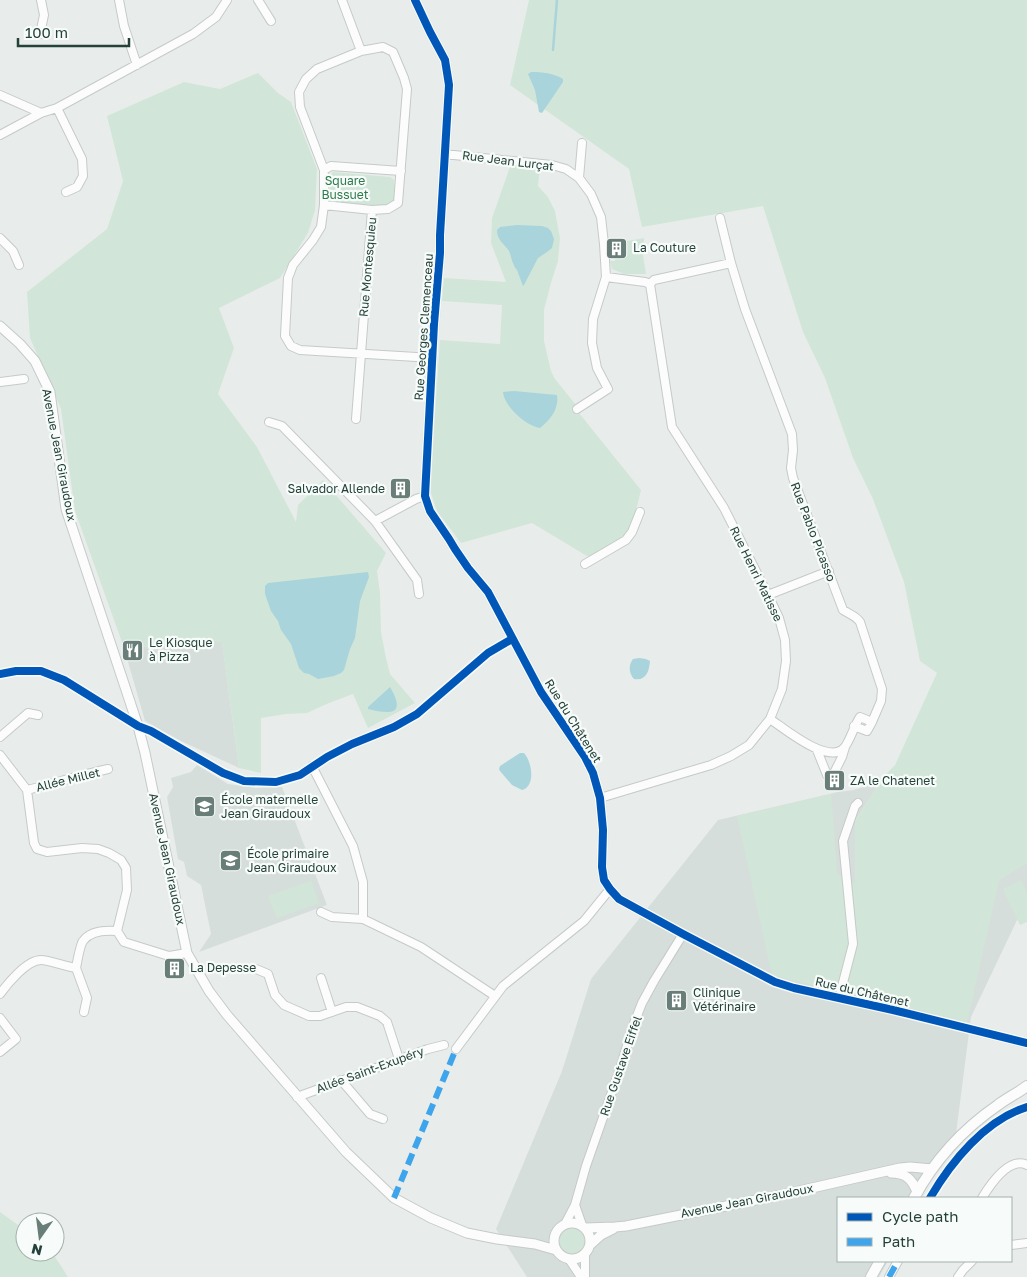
<svg xmlns="http://www.w3.org/2000/svg" width="1027" height="1277" viewBox="0 0 1027 1277" font-family="'Golos Text',sans-serif">
  <rect width="100%" height="100%" fill="#e8edeb"/>
  <!-- built -->
  <path fill="#d6dedb" d="M 222,641 L 239,768 L 181,741 L 145,721 L 124,648 Z
    M 197,765 L 228,784 L 256,788 L 282,787 L 327,905 L 199,952 L 211,934 L 201,885 L 187,876 L 184,862 L 178,859 L 167,797 L 173,787 L 171,778 L 191,772 Z
    M 887,773 L 855,821 L 1027,816 L 1027,899 L 971,1017 L 956,1134 L 921,1198 L 838,1198 L 838,1261 L 888,1261 L 879,1277 L 527,1277 L 496,1229 L 562,1071 L 591,979 L 718,820 L 838,792 L 854,790 L 873,784 Z"/>
  <!-- green -->
  <path fill="#d1e6d8" d="M 529,0 L 1027,0 L 1027,863 L 999,880 L 967,1022 L 772,975 L 737,816 L 831,794 L 837,874 L 855,884 L 855,821 L 887,773 L 895,765 L 937,673 L 920,661 L 904,582 L 873,499 L 853,458 L 825,378 L 803,332 L 763,206 L 642,227 L 629,169 L 510,85 Z
    M 258,73 L 278,93 L 291,102 L 317,169 L 315,210 L 308,233 L 280,278 L 219,308 L 234,348 L 218,394 L 257,447 L 296,522 L 298,505 L 323,480 L 386,553 L 377,571 L 380,593 L 381,632 L 386,658 L 390,674 L 415,703 L 368,728 L 353,694 L 329,703 L 307,713 L 286,714 L 261,718 L 261,773 L 239,768 L 222,642 L 124,648 L 75,511 L 61,409 L 30,338 L 27,292 L 107,229 L 123,181 L 107,116 L 184,82 L 220,89 Z
    M 511,164 L 540,168 L 538,186 L 548,197 L 555,211 L 560,238 L 558,261 L 551,283 L 544,310 L 544,341 L 551,371 L 555,379 L 576,405 L 579,413 L 641,490 L 633,523 L 626,535 L 591,557 L 587,556 L 532,523 L 461,543 L 437,511 L 430,490 L 440,340 L 500,344 L 502,305 L 442,301 L 444,278 L 506,282 L 491,243 L 492,218 Z
    M 333,172 L 390,177 L 394,180 L 394,202 L 387,206 L 338,203 L 331,201 L 328,196 L 329,176 Z
    M 644,238 L 643,255 L 646,274 L 624,274 L 612,269 L 610,261 L 615,261 L 615,243 Z
    M 1021,880 L 1027,892 L 1027,922 L 1020,925 L 1003,889 Z
    M 311,881 L 319,903 L 277,918 L 268,896 Z
    M 0,1212 L 25,1230 L 25,1252 L 52,1252 L 68,1277 L 0,1277 Z
    M560 1241a12 12 0 1 1 24 0a12 12 0 1 1-24 0Z"/>
  <!-- water -->
  <path fill="#a9d4db" d="M 531,72 C 542,72 554,73 563,79 L 563,82 L 542,113 L 539,112 L 535,90 L 528,74 Z
    M 517,225 L 542,226 L 548,228 L 551,231 L 554,239 L 552,248 L 547,252 L 538,258 L 524,285 L 523,286 C 521,281 519,275 517,270 C 515,268 514,266 513,263 C 511,259 511,255 509,251 C 504,243 497,241 497,230 L 500,227 Z
    M 514,391 L 557,395 C 559,409 551,419 540,428 C 526,426 504,406 503,392 Z
    M 368,572 L 369,577 L 360,601 L 355,638 L 350,649 L 344,670 L 341,673 L 334,676 L 318,679 L 309,674 L 304,673 L 299,668 L 291,644 L 281,630 L 278,621 L 271,611 L 265,594 L 265,586 L 268,583 Z
    M 639,658 L 646,659 L 650,661 C 649,672 646,681 634,679 C 629,674 628,665 633,659 Z
    M 390,687 C 406,714 392,715 368,709 L 368,707 Z
    M 520,753 L 524,753 C 532,762 536,786 522,790 L 512,785 L 500,771 L 499,769 L 500,766 Z"/>
  <g fill="none" stroke-linecap="round" stroke-linejoin="round">
    <!-- stream -->
    <path stroke="#a9d4db" stroke-width="2.5" d="M 553,50 L 557,0"/>
    <defs>
      <path id="minor" d="M 119,0 L 124,26 L 137,65
        M 258,0 L 271,21
        M 342,0 L 361,51 L 317,69 L 306,79 L 299,92 L 300,107 L 324,170 L 324,205 L 321,227 L 313,240 L 293,265 L 288,278 L 285,336 L 291,346 L 300,350 L 433,358
        M 40,34 L 44,15 L 41,0
        M 0,95 L 41,113
        M 57,108 L 82,159 L 83,176 L 77,187 L 66,192
        M 0,135 L 41,113 L 57,108 L 193,34 L 216,17 L 227,0
        M 445,155 L 454,155 L 552,165 L 566,169 L 579,178 L 591,194 L 601,217 L 604,244 L 606,277 L 593,319 L 592,343 L 597,368 L 608,389 L 577,409
        M 324,170 L 331,166 L 401,171
        M 579,178 L 582,143
        M 324,205 L 372,210
        M 720,218 L 731,263 L 745,309 L 792,434 L 793,450 L 791,468 L 793,478 L 843,610 C 849,614 856,616 860,622 L 882,689 L 881,701 L 872,722 L 860,717 C 855,724 849,743 844,748 C 828,765 785,729 770,719
        M 0,238 L 13,251 L 19,265
        M 606,277 L 645,282 L 650,284 L 654,280 L 731,263
        M 0,382 L 24,379
        M 356,419 L 372,210 L 388,209 L 398,203 L 407,89 L 404,78 L 393,52 L 383,47 L 361,51
        M 269,422 L 282,426 L 375,521 L 417,580 L 419,594
        M 375,521 L 416,499 L 425,496
        M 585,564 L 626,540 L 632,532 L 640,512
        M 768,595 L 829,571
        M 0,674 L 16,671 L 41,671 L 64,680 L 138,726 L 151,731 L 223,773 L 244,781 L 276,782 L 300,775 L 327,757 L 352,744 L 394,727 L 417,714 L 488,653 L 512,639
        M 854,726 L 867,731 L 872,722
        M 0,737 L 28,713 L 38,715
        M 817,750 L 827,775 L 833,775 L 842,757 L 845,747
        M 0,755 L 27,790 L 34,843 L 37,849 L 47,852 L 82,848 L 98,849 L 109,853 L 121,860 L 126,868 L 127,890 L 117,931
        M 312,766 L 353,846 L 363,882 L 363,919 L 421,947 L 495,996
        M 27,790 C 55,783 81,775 108,769
        M 600,798 L 711,765 L 731,756 L 749,745 L 770,719 L 782,689 L 786,661 L 785,640 L 779,618 L 768,595 L 724,508 L 672,427 L 650,284
        M 321,912 L 332,917 L 363,919
        M 76,968 L 87,998 L 84,1012
        M 256,969 L 268,974 L 275,995 L 284,1005 L 309,1016 L 320,1016 L 346,1007 L 357,1007 L 380,1016 L 387,1022 L 399,1059
        M 321,978 L 332,1012
        M 0,994 C 8,983 27,960 41,960 C 49,960 67,967 76,968 C 77,963 80,945 83,941 C 90,931 106,930 117,931 L 124,942 L 169,956 L 187,953
        M 839,998 L 853,944 L 843,841 L 855,806 L 858,803
        M 0,1018 L 16,1039 L 0,1052
        M 456,1049 L 503,986 L 584,921 L 610,889
        M 341,1080 L 370,1114 L 383,1119
        M 297,1097 L 428,1049 L 444,1045
        M 930,1198 C 951,1162 985,1120 1027,1107
        M 982,1198 C 990,1185 1009,1156 1027,1165
        M 575,1205 L 582,1225
        M 565,1224 L 575,1205 L 586,1166 L 620,1069 L 633,1026 L 642,1003 L 654,981 L 683,934
        M 1011,1245 L 1027,1243
        M 585,1254 L 585,1277
        M 569,1259 L 581,1277
        M 889,1277 L 898,1261
        M 958,1277 L 963,1270 L 972,1261"/>
      <path id="tertiary" d="M 415,0 L 430,32 L 445,60 L 449,85 L 440,235 L 440,253 L 434,324 L 425,496 L 430,511 L 449,539 L 455,549 L 468,568 L 488,592 L 541,692 L 585,757 L 593,773 L 600,798 L 603,830 L 602,867 L 604,880 L 610,889 L 619,899 L 683,934 L 775,982 L 794,988 L 893,1010 L 1027,1043
        M 0,326 L 20,344 L 35,361 L 50,392 L 66,509 L 138,726 L 145,753 L 187,953 L 209,991 L 227,1015 L 346,1152 L 394,1198 L 431,1218 L 467,1233 L 497,1239 L 535,1244 L 556,1250
        M 891,1173 C 906,1173 912,1179 917,1192
        M554 1241a18 18 0 1 1 36 0a18 18 0 1 1-36 0Z
        M 585,1228 L 615,1227 L 626,1226 L 781,1195 L 900,1168 L 910,1167 L 932,1169
        M 590,1245 L 601,1235 L 613,1229"/>
      <path id="secondary" d="M 914,1198 C 934,1161 963,1129 998,1105 C 1007,1098 1018,1093 1027,1086
        M 871,1277 L 880,1261"/>
    </defs>
    <!-- minor casing -->
    <use href="#minor" stroke="#c5cac8" stroke-width="10"/>
    <!-- tertiary casing -->
    <use href="#tertiary" stroke="#c5cac8" stroke-width="11"/>
    <!-- secondary casing -->
    <use href="#secondary" stroke="#c3cbc8" stroke-width="12"/>
    <!-- minor -->
    <use href="#minor" stroke="#fcfcfc" stroke-width="8"/>
    <!-- tertiary -->
    <use href="#tertiary" stroke="#fcfcfc" stroke-width="9"/>
    <!-- secondary -->
    <use href="#secondary" stroke="#fcfcfc" stroke-width="10"/>
    <!-- quiet -->
    <path stroke="#3ea4ec" stroke-width="6" stroke-dasharray="12 6" stroke-linecap="butt" d="M 394,1198 L 456,1049
      M 889,1277 L 898,1261"/>
    <defs>
      <path id="cycleway" d="M 415,0 L 430,32 L 445,60 L 449,85 L 440,235 L 440,253 L 434,324 L 425,496 L 430,511 L 449,539 L 455,549 L 468,568 L 488,592 L 541,692 L 585,757 L 593,773 L 600,798 L 603,830 L 602,867 L 604,880 L 610,889 L 619,899 L 683,934 L 775,982 L 794,988 L 893,1010 L 1027,1043
        M 0,674 L 16,671 L 41,671 L 64,680 L 138,726 L 151,731 L 223,773 L 244,781 L 276,782 L 300,775 L 327,757 L 352,744 L 394,727 L 417,714 L 488,653 L 512,639
        M 930,1198 C 951,1162 985,1120 1027,1107"/>
    </defs>
    <!-- cycleway casing -->
    <use href="#cycleway" stroke="#f7fbf9" stroke-width="11"/>
    <!-- cycleway -->
    <use href="#cycleway" stroke="#0057b8" stroke-width="8"/>
  </g>
  <!-- icons -->
  <defs>
    <symbol id="building-square" viewBox="-11 -11 22 22"><rect x="-9" y="-9" width="18" height="18" rx="4" fill="#697e78" stroke="#f7fbf9"/><path d="M-4-6H4V6H1V3H-1V6H-4ZM-2.5-4.3h1.7v1.8h-1.7ZM.8-4.3h1.7v1.8H.8ZM-2.5-1h1.7V.8h-1.7ZM.8-1h1.7V.8H.8Z" fill="#fff"/></symbol>
    <symbol id="restaurant-square" viewBox="-11 -11 22 22"><rect x="-9" y="-9" width="18" height="18" rx="4" fill="#697e78" stroke="#f7fbf9"/><path d="M-5-6h1v4h1v-4h1v4h1v-4h1v5L-1.5 .5V6h-2V.5L-5-1ZM5-6V6H3V1.5H1.5Q1.5-4 5-6Z" fill="#fff"/></symbol>
    <symbol id="school-square" viewBox="-11 -11 22 22"><rect x="-9" y="-9" width="18" height="18" rx="4" fill="#697e78" stroke="#f7fbf9"/><path d="M0-5L7-2L0 1L-7-2ZM-4 1L0 2.5L4 1V4Q0 6-4 4Z" fill="#fff"/></symbol>
  </defs>
  <g fill-rule="evenodd">
    <use href="#building-square" x="604" y="236" width="25" height="25"/>
    <use href="#building-square" x="388" y="476" width="25" height="25"/>
    <use href="#restaurant-square" x="120" y="638" width="25" height="25"/>
    <use href="#building-square" x="822" y="768" width="25" height="25"/>
    <use href="#school-square" x="192" y="794" width="25" height="25"/>
    <use href="#school-square" x="218" y="848" width="25" height="25"/>
    <use href="#building-square" x="162" y="956" width="25" height="25"/>
    <use href="#building-square" x="664" y="988" width="25" height="25"/>
  </g>
  <g text-anchor="middle" stroke-width="4.5" stroke-linejoin="round" paint-order="stroke">
    <!-- street labels -->
    <g font-size="12" fill="#24423a" stroke="#f7fbf9">
      <text transform="translate(508 161) rotate(7)" y="4">Rue Jean Lurçat</text>
      <text transform="translate(368 267) rotate(-85)" y="4">Rue Montesquieu</text>
      <text transform="translate(424 327) rotate(-86)" y="4">Rue Georges Clemenceau</text>
      <text transform="translate(59 455) rotate(79)" y="4">Avenue Jean Giraudoux</text>
      <text transform="translate(813 532) rotate(69)" y="4">Rue Pablo Picasso</text>
      <text transform="translate(756 574) rotate(64)" y="4">Rue Henri Matisse</text>
      <text transform="translate(573 721) rotate(58)" y="4">Rue du Châtenet</text>
      <text transform="translate(68 780) rotate(-14)" y="4">Allée Millet</text>
      <text transform="translate(167 859) rotate(78)" y="4">Avenue Jean Giraudoux</text>
      <text transform="translate(862 992) rotate(13)" y="4">Rue du Châtenet</text>
      <text transform="translate(621 1066) rotate(-71)" y="4">Rue Gustave Eiffel</text>
      <text transform="translate(370 1070) rotate(-20)" y="4">Allée Saint-Exupéry</text>
      <text transform="translate(747 1201) rotate(-11)" y="4">Avenue Jean Giraudoux</text>
    </g>
    <!-- park labels -->
    <g font-size="12" fill="#2d7a4b" stroke="#f7fbf9">
      <text x="345" y="185">Square<tspan x="345" dy="14">Bussuet</tspan></text>
    </g>
    <!-- poi labels -->
    <g font-size="12" fill="#24423a" stroke="#f7fbf9" text-anchor="start">
      <text x="633" y="252">La Couture</text>
      <text x="385" y="493" text-anchor="end">Salvador Allende</text>
      <text x="149" y="647">Le Kiosque<tspan x="149" dy="14">à Pizza</tspan></text>
      <text x="850" y="785">ZA le Chatenet</text>
      <text x="221" y="804">École maternelle<tspan x="221" dy="14">Jean Giraudoux</tspan></text>
      <text x="247" y="858">École primaire<tspan x="247" dy="14">Jean Giraudoux</tspan></text>
      <text x="190" y="972">La Depesse</text>
      <text x="693" y="997">Clinique<tspan x="693" dy="14">Vétérinaire</tspan></text>
    </g>
  </g>
  <!-- legend -->
  <rect x="837" y="1197" width="175" height="65" fill="#f7fbf9" stroke="#a3b1ad"/>
  <rect x="847" y="1213" width="25" height="8" fill="#0057b8" stroke="#a3b1ad"/>
  <text x="882" y="1222" font-size="15" fill="#24423a">Cycle path</text>
  <rect x="847" y="1238" width="25" height="8" fill="#3ea4ec" stroke="#a3b1ad"/>
  <text x="882" y="1247" font-size="15" fill="#24423a">Path</text>
  <!-- north arrow -->
  <g transform="translate(40 1237) rotate(194)"><circle r="24" fill="#f7fbf9" stroke="#a3b1ad"/>
  <path d="M0-4L9 19L0 12L-9 19Z" fill="#697e78"/>
  <text y="-8" font-size="14" font-weight="bold" text-anchor="middle" fill="#24423a">N</text>
  </g>
  <!-- scale -->
  <path d="M18 38v8h111v-8" fill="none" stroke="#24423a" stroke-width="2.5"/>
  <text x="25" y="38" font-size="15" fill="#24423a" stroke="#f7fbf9" stroke-width="4" paint-order="stroke">100 m</text>
</svg>
